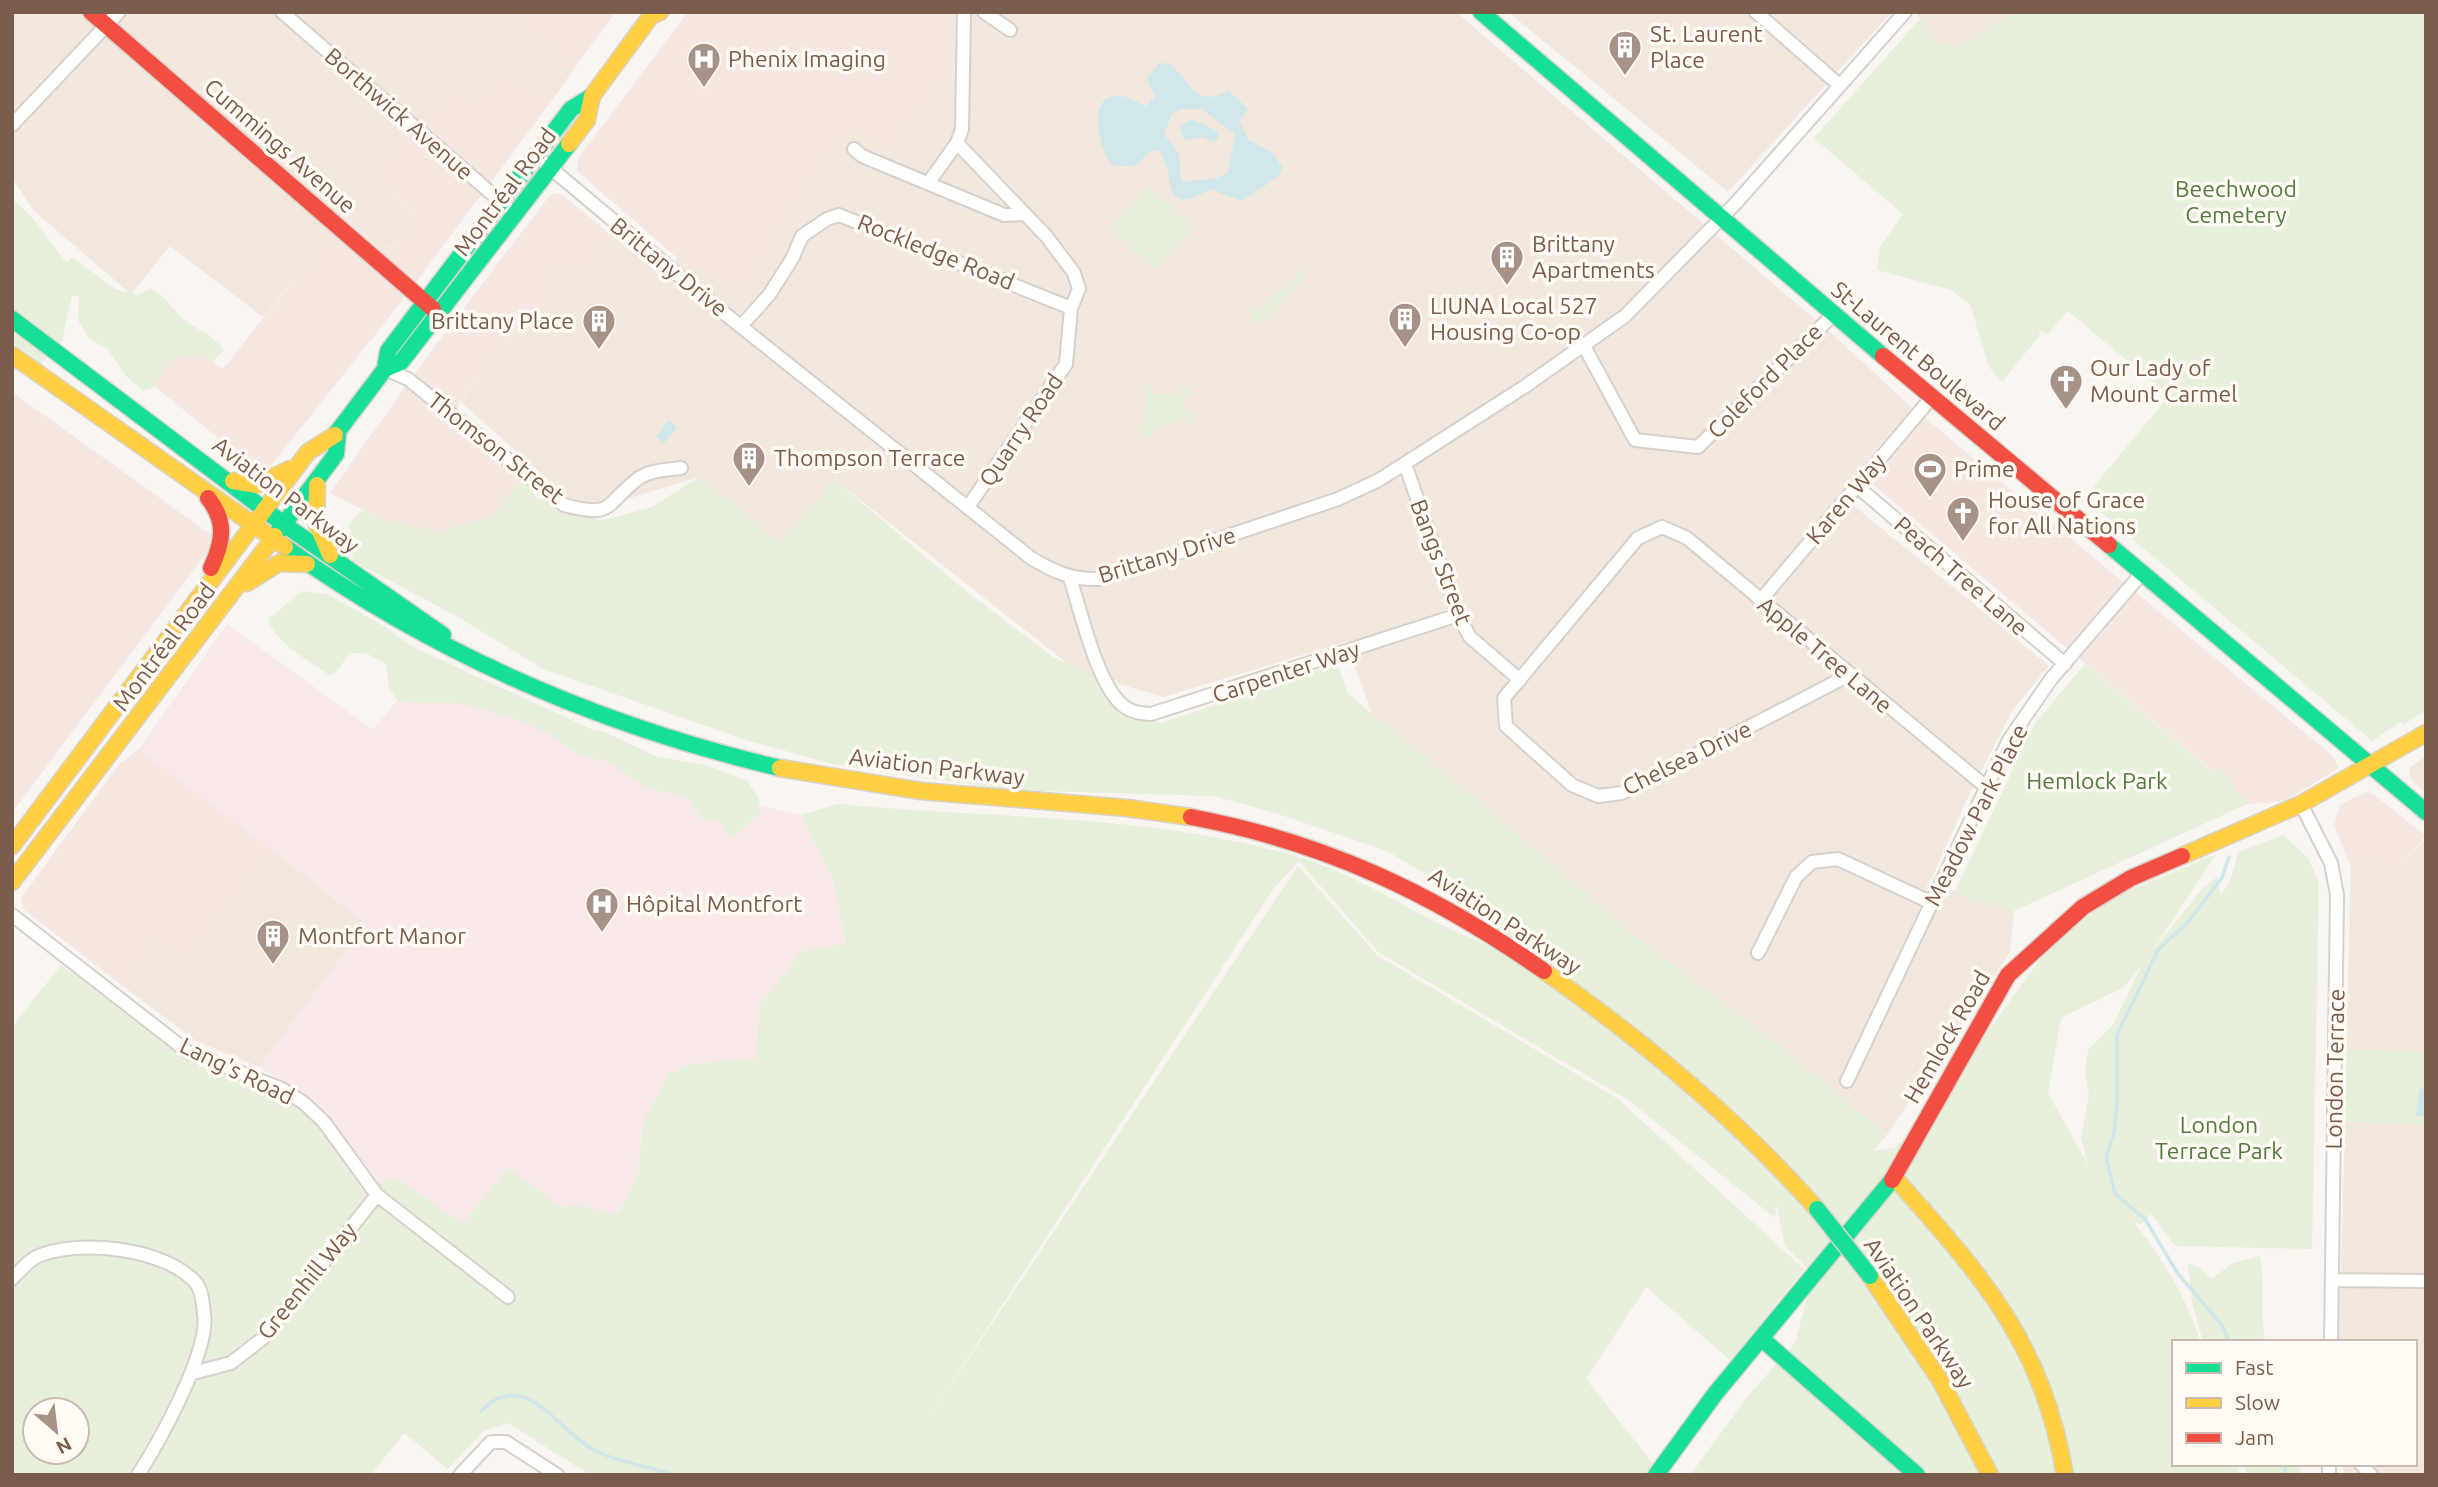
<svg xmlns="http://www.w3.org/2000/svg" width="2438" height="1487" viewBox="0 0 2438 1487" font-family="Ubuntu,sans-serif">
  <rect width="100%" height="100%" fill="#f9f5f0"/>
  <!-- residential -->
  <path fill="#f2e8de" d="M 12,12 L 508,12 L 573,70 L 551,102 L 506,69 L 477,102 L 455,83 L 371,176 L 415,218 L 388,248 L 348,212 L 263,317 L 170,246 L 131,294 L 34,211 L 12,178 Z
    M 948,12 L 1456,12 L 1839,340 L 1912,408 L 1858,471 L 1870,482 L 1853,505 L 2049,666 L 2012,711 L 1966,801 L 1930,883 L 2014,911 L 2010,952 L 1887,1135 L 1770,1039 L 1635,936 L 1372,714 L 1346,642 L 1163,697 L 1077,671 L 835,480 L 780,543 L 699,477 L 584,512 L 461,402 L 501,349 L 525,329 L 550,297 L 541,289 L 563,264 L 581,278 L 614,237 L 663,277 L 677,258 L 742,297 L 811,185 L 851,129 L 886,155 L 952,72 Z
    M 1508,12 L 1892,12 L 1728,192 Z
    M 1915,12 L 2014,12 L 1946,58 Z
    M 2426,756 L 2426,793 L 2411,780 L 2409,768 Z
    M 2426,838 L 2426,1052 L 2346,1050 L 2351,866 L 2369,860 L 2395,872 Z
    M 275,851 L 366,924 L 259,1067 L 196,1041 L 124,987 L 158,941 L 187,963 Z
    M 2345,1122 L 2426,1125 L 2426,1475 L 2344,1475 L 2343,1464 L 2415,1464 L 2415,1342 L 2339,1342 Z"/>
  <!-- commercial -->
  <path fill="#f6e8e1" d="M 507,12 L 616,12 L 573,70 Z
    M 688,12 L 948,12 L 952,72 L 886,155 L 851,129 L 811,185 L 742,297 L 677,258 L 577,171 L 578,158 Z
    M 506,69 L 551,102 L 402,301 L 269,468 L 251,465 L 152,384 L 184,342 L 223,369 L 348,211 L 389,248 L 415,217 L 371,176 L 455,83 L 477,102 Z
    M 560,193 L 614,237 L 581,279 L 563,264 L 542,289 L 551,297 L 525,329 L 501,349 L 461,401 L 451,420 L 525,478 L 491,517 L 436,532 L 380,519 L 330,493 L 422,363 L 550,195 Z
    M 12,392 L 217,539 L 12,813 Z
    M 1924,417 L 2332,755 L 2339,768 L 2285,801 L 2247,804 L 2221,769 L 2216,774 L 1870,482 Z
    M 139,749 L 275,851 L 187,963 L 158,941 L 124,987 L 23,909 L 21,898 L 119,764 Z
    M 2369,791 L 2426,836 L 2395,872 L 2369,860 L 2351,866 L 2334,826 L 2340,804 Z"/>
  <!-- medical -->
  <path fill="#fae9e9" d="M 227,624 L 373,730 L 418,675 L 750,803 L 800,815 L 832,876 L 846,943 L 801,952 L 759,1006 L 758,1058 L 690,1064 L 643,1122 L 638,1175 L 617,1215 L 575,1205 L 561,1207 L 509,1168 L 462,1225 L 397,1178 L 379,1182 L 315,1101 L 259,1067 L 366,924 L 275,851 L 139,749 Z"/>
  <!-- green -->
  <path fill="#e7f0db" fill-rule="evenodd" d="M 2013,12 L 2426,12 L 2426,710 L 2403,725 L 2401,722 L 2372,741 L 2084,498 L 2169,396 L 2068,311 L 2047,335 L 2040,330 L 2039,336 L 2002,382 L 1989,367 L 1970,304 L 1951,290 L 1877,270 L 1880,247 L 1903,214 L 1814,138 L 1920,19 L 1935,42 L 1962,47 Z
    M 1147,187 L 1194,226 L 1157,270 L 1110,230 Z
    M 12,199 L 31,216 L 67,263 L 72,257 L 115,289 L 139,295 L 150,288 C 165,295 171,308 183,319 C 197,330 214,335 224,350 L 213,361 C 176,348 172,358 153,388 L 143,391 L 126,376 L 108,350 L 89,338 L 78,320 L 79,297 L 72,295 L 62,340 L 41,364 L 12,343 Z
    M 1293,269 L 1302,271 L 1303,277 L 1267,320 L 1259,323 L 1252,319 L 1251,304 L 1257,311 L 1298,276 Z
    M 1141,385 L 1152,386 L 1152,394 L 1180,395 L 1183,387 L 1192,393 L 1182,397 L 1188,414 L 1196,411 L 1194,422 L 1189,425 L 1186,418 L 1152,430 L 1154,437 L 1143,436 L 1137,426 L 1146,425 L 1148,389 L 1140,388 Z
    M 699,477 L 780,543 L 835,480 L 961,587 L 1053,657 L 1092,675 L 1114,707 L 1161,723 L 1337,663 L 1348,694 L 1480,802 L 1635,936 L 1770,1039 L 1887,1135 L 1873,1151 L 1895,1148 L 1956,1076 L 2048,948 L 2112,898 L 2216,854 L 2153,950 L 2203,888 L 2217,877 L 2220,895 C 2232,884 2234,867 2238,852 L 2283,835 L 2308,858 L 2319,882 L 2312,1249 L 2175,1246 L 2151,1214 L 2141,1224 L 2134,1222 C 2161,1256 2188,1300 2200,1342 L 2174,1342 L 2174,1464 L 2237,1464 L 2240,1475 L 1690,1475 L 1750,1394 L 1795,1343 L 1813,1274 L 1785,1246 L 1776,1203 L 1775,1218 L 1628,1100 L 1378,952 L 1299,861 L 1274,888 L 924,1425 L 1298,866 L 1377,955 L 1618,1099 L 1804,1269 L 1731,1361 L 1646,1287 L 1586,1379 L 1654,1465 L 1648,1475 L 590,1475 L 508,1423 L 484,1431 L 448,1469 L 404,1433 L 371,1475 L 12,1475 L 12,1027 L 61,965 L 203,1065 L 275,1090 L 300,1106 L 321,1124 L 370,1193 L 379,1182 L 397,1178 L 462,1224 L 509,1168 L 561,1207 L 575,1205 L 618,1214 L 638,1175 L 643,1122 L 669,1074 L 690,1064 L 757,1058 L 759,1006 L 801,952 L 846,943 L 832,876 L 800,815 L 838,804 C 991,819 1149,813 1298,857 C 1364,876 1422,921 1486,944 L 1487,911 L 1387,851 L 1278,814 L 1214,796 L 1009,790 L 832,764 L 749,741 L 543,669 L 458,617 L 353,561 L 349,524 L 362,510 L 380,519 L 436,532 L 491,517 L 525,478 L 536,498 L 584,512 L 600,521 L 652,507 ZM 2142,965 L 2113,1025 L 2088,1050 L 2085,1072 L 2089,1096 L 2081,1137 L 2088,1165 L 2048,1093 L 2061,1018 L 2124,987 ZM 35,1410 L 77,1410 L 77,1452 L 35,1452 Z
    M 302,591 L 327,594 L 387,628 L 411,646 L 591,729 L 605,732 L 655,756 L 708,766 L 746,780 L 759,798 L 760,813 L 734,837 L 727,835 L 719,822 L 704,820 L 685,796 L 647,788 L 604,760 L 581,756 L 548,734 L 517,719 L 459,703 L 411,703 L 397,700 L 389,687 L 386,664 L 366,653 L 350,653 L 336,672 L 329,675 C 310,661 273,642 268,618 C 282,611 289,600 302,591 Z
    M 2085,664 L 2215,774 L 2221,769 L 2247,804 L 2014,911 L 1954,893 L 2035,723 Z
    M 2346,1050 L 2426,1052 L 2426,1125 L 2345,1122 Z
    M 2260,1256 C 2265,1285 2260,1312 2265,1342 L 2203,1342 L 2192,1303 L 2188,1264 L 2199,1267 L 2211,1279 L 2233,1263 Z
    M 2245,1464 L 2299,1464 L 2301,1475 L 2247,1475 Z"/>
  <!-- water -->
  <path fill="#d0e8ea" fill-rule="evenodd" d="M 1169,63 C 1192,82 1196,110 1228,90 L 1248,109 L 1239,121 L 1249,140 L 1274,154 L 1282,167 L 1279,176 L 1242,201 L 1210,189 C 1157,221 1178,172 1159,151 L 1152,150 L 1135,166 L 1113,166 C 1100,151 1083,93 1121,96 C 1129,96 1138,104 1146,106 L 1155,97 L 1147,79 L 1158,64 ZM 1180,109 L 1201,109 L 1235,134 L 1228,173 L 1216,178 L 1184,182 L 1181,180 L 1179,154 L 1164,134 L 1172,114 Z
    M 1192,119 L 1217,131 L 1218,138 L 1214,142 L 1203,137 L 1184,140 L 1180,127 Z
    M 669,420 L 677,427 L 664,443 L 656,437 Z
    M 2420,1089 L 2426,1089 L 2426,1116 L 2415,1116 Z"/>
  <g fill="none" stroke-linecap="round" stroke-linejoin="round">
    <!-- stream -->
    <path stroke="#d0e8ea" stroke-width="3.5" d="M 2229,1342 L 2222,1325 L 2178,1274 L 2145,1219 L 2115,1194 L 2106,1157 L 2114,1133 L 2117,1103 L 2117,1035 L 2158,950 L 2187,923 L 2222,878 L 2229,857
      M 481,1411 C 526,1365 558,1433 596,1451 C 620,1463 649,1466 674,1475
      M 2284,1464 L 2286,1475"/>
    <defs>
      <path id="street" d="M 282,12 L 507,207
        M 984,12 L 1010,30
        M 1756,12 L 1838,84
        M 12,125 L 119,12
        M 957,143 L 1047,237 L 1074,273 L 1079,289 L 1071,308 L 1066,364 L 968,507
        M 854,149 L 862,156 L 1004,215 L 1024,214
        M 535,155 L 714,305 L 1031,558 C 1054,572 1072,580 1100,579 L 1338,499 L 1379,480 L 1524,387 L 1625,316 L 1735,204 L 1905,12
        M 929,182 L 957,143 L 962,129 L 964,12
        M 741,326 L 769,295 L 792,259 L 802,236 L 827,219 L 839,215 L 1071,308
        M 1584,346 L 1635,440 L 1698,447 L 1834,314
        M 385,369 L 408,379 L 564,505 C 615,519 604,504 639,478 C 651,470 667,470 681,468
        M 1405,464 L 1458,615 L 1470,637 L 1520,680
        M 1858,487 L 2065,664
        M 1070,578 C 1081,611 1097,687 1125,707 C 1133,713 1141,713 1151,714 L 1458,615
        M 1760,601 L 1932,397
        M 1849,675 L 1622,793 L 1598,796 L 1572,785 L 1506,726 L 1504,698 L 1638,538 L 1662,527 L 1687,538 L 1986,787
        M 2301,804 L 2331,863 L 2337,895 L 2331,1342
        M 12,915 L 188,1052 L 282,1089 L 304,1103 L 324,1122 L 377,1195 L 508,1297
        M 1758,953 L 1796,877 L 1812,862 L 1838,859 L 1932,903
        M 1847,1081 L 2009,740 L 2051,679 L 2142,573
        M 12,1279 C 19,1272 27,1262 36,1257 C 77,1238 166,1248 196,1283 C 202,1290 203,1305 204,1314 C 210,1351 159,1442 138,1475
        M 2332,1280 L 2426,1281
        M 193,1373 L 231,1363 L 262,1339 L 377,1195
        M 2361,1464 L 2371,1475
        M 460,1475 L 491,1442 L 506,1442 L 557,1475
        M 2329,1475 L 2329,1464"/>
      <path id="fast" d="M 1481,12 L 1883,356
        M 12,319 L 285,525 L 443,635
        M 385,369 L 401,362 L 569,144
        M 335,435 L 385,369 L 388,351 L 571,109 L 592,96
        M 275,536 L 336,454 L 338,433
        M 2109,545 L 2426,812
        M 285,547 C 435,654 601,726 780,768
        M 1762,1339 L 1917,1475
        M 1656,1475 L 1715,1394 L 1892,1180"/>
      <path id="slow" d="M 569,144 L 587,120 L 592,96 L 651,16 L 660,12
        M 12,355 L 285,547
        M 233,481 L 256,485 L 290,469
        M 317,485 L 316,522 L 330,555
        M 247,583 L 279,563 L 307,564
        M 780,768 L 921,791 L 1127,808 L 1191,817
        M 12,846 L 308,452 L 335,435
        M 2182,856 L 2301,804 L 2426,733
        M 12,882 L 275,536
        M 1544,971 C 1644,1041 1736,1118 1817,1209
        M 1894,1177 C 1981,1275 2042,1341 2065,1475
        M 1870,1276 L 1940,1380 L 1990,1475"/>
      <path id="jam" d="M 91,12 L 433,309
        M 1883,356 L 2109,545
        M 208,498 C 227,522 223,542 211,568
        M 1191,817 C 1324,842 1433,893 1544,971
        M 1892,1180 L 2008,975 L 2083,907 L 2131,878 L 2182,856"/>
    </defs>
    <!-- street casing -->
    <use href="#street" stroke="#d7d1cb" stroke-width="16"/>
    <!-- fast casing -->
    <use href="#fast" stroke="#d9d2cb" stroke-width="19"/>
    <!-- slow casing -->
    <use href="#slow" stroke="#d9d2cb" stroke-width="19"/>
    <!-- jam casing -->
    <use href="#jam" stroke="#d9d2cb" stroke-width="19"/>
    <!-- street -->
    <use href="#street" stroke="#fefefd" stroke-width="12"/>
    <!-- fast -->
    <use href="#fast" stroke="#16e098" stroke-width="16"/>
    <!-- slow -->
    <use href="#slow" stroke="#ffcf43" stroke-width="16"/>
    <!-- jam -->
    <use href="#jam" stroke="#f24e42" stroke-width="16"/>
    <defs>
      <path id="fast-bridge" d="M 1817,1209 L 1870,1276"/>
    </defs>
    <!-- fast-bridge casing -->
    <use href="#fast-bridge" stroke="#dad1cc" stroke-width="19" stroke-linecap="butt"/>
    <!-- fast-bridge -->
    <use href="#fast-bridge" stroke="#16e098" stroke-width="16"/>
  </g>
  <!-- icons -->
  <defs>
    <symbol id="building-pin" viewBox="-11 -11 22 30"><path d="M0 17L-7.5 6A9.5 9.5 0 1 1 7.5 6Z" fill="#a69286" stroke="#fffaf3"/><path d="M-4-6H4V6H1V3H-1V6H-4ZM-2.5-4.3h1.7v1.8h-1.7ZM.8-4.3h1.7v1.8H.8ZM-2.5-1h1.7V.8h-1.7ZM.8-1h1.7V.8H.8Z" fill="#fff"/></symbol>
    <symbol id="hospital-pin" viewBox="-11 -11 22 30"><path d="M0 17L-7.5 6A9.5 9.5 0 1 1 7.5 6Z" fill="#a69286" stroke="#fffaf3"/><path d="M-5-5h3v3.5h4V-5h3V5h-3V1.5h-4V5h-3Z" fill="#fff"/></symbol>
    <symbol id="church-pin" viewBox="-11 -11 22 30"><path d="M0 17L-7.5 6A9.5 9.5 0 1 1 7.5 6Z" fill="#a69286" stroke="#fffaf3"/><path d="M-1.2-6h2.4v3.5h3.3v2.4h-3.3V6h-2.4V-.1h-3.3v-2.4h3.3Z" fill="#fff"/></symbol>
    <symbol id="stadium-pin" viewBox="-11 -11 22 30"><path d="M0 17L-7.5 6A9.5 9.5 0 1 1 7.5 6Z" fill="#a69286" stroke="#fffaf3"/><path d="M0-5a6.5 5 0 1 0 0 10a6.5 5 0 1 0 0-10ZM-3.5-1.8h7v3.6h-7Z" fill="#fff"/></symbol>
  </defs>
  <g fill-rule="evenodd">
    <use href="#building-pin" x="1606" y="28" width="38" height="52"/>
    <use href="#hospital-pin" x="685" y="40" width="38" height="52"/>
    <use href="#building-pin" x="1488" y="238" width="38" height="52"/>
    <use href="#building-pin" x="1386" y="300" width="38" height="52"/>
    <use href="#building-pin" x="580" y="302" width="38" height="52"/>
    <use href="#church-pin" x="2047" y="362" width="38" height="52"/>
    <use href="#building-pin" x="730" y="439" width="38" height="52"/>
    <use href="#stadium-pin" x="1911" y="450" width="38" height="52"/>
    <use href="#church-pin" x="1944" y="494" width="38" height="52"/>
    <use href="#hospital-pin" x="583" y="885" width="38" height="52"/>
    <use href="#building-pin" x="254" y="917" width="38" height="52"/>
  </g>
  <g text-anchor="middle" stroke-width="7" stroke-linejoin="round" paint-order="stroke">
    <!-- poi labels -->
    <g font-size="23" fill="#7a5c4d" stroke="#fffaf3" text-anchor="start">
      <text x="1650" y="42">St. Laurent<tspan x="1650" dy="26">Place</tspan></text>
      <text x="728" y="67">Phenix Imaging</text>
      <text x="1532" y="252">Brittany<tspan x="1532" dy="26">Apartments</tspan></text>
      <text x="1430" y="314">LIUNA Local 527<tspan x="1430" dy="26">Housing Co-op</tspan></text>
      <text x="574" y="329" text-anchor="end">Brittany Place</text>
      <text x="2090" y="376">Our Lady of<tspan x="2090" dy="26">Mount Carmel</tspan></text>
      <text x="774" y="466">Thompson Terrace</text>
      <text x="1954" y="477">Prime</text>
      <text x="1988" y="508">House of Grace<tspan x="1988" dy="26">for All Nations</tspan></text>
      <text x="626" y="912">Hôpital Montfort</text>
      <text x="298" y="944">Montfort Manor</text>
    </g>
    <!-- street labels -->
    <g font-size="23" fill="#7a5c4d" stroke="#fffaf3">
      <text transform="translate(399 114) rotate(41)" y="8">Borthwick Avenue</text>
      <text transform="translate(280 146) rotate(41)" y="8">Cummings Avenue</text>
      <text transform="translate(505 192) rotate(-53)" y="8">Montréal Road</text>
      <text transform="translate(936 252) rotate(22)" y="8">Rockledge Road</text>
      <text transform="translate(669 267) rotate(39)" y="8">Brittany Drive</text>
      <text transform="translate(1918 356) rotate(40)" y="8">St-Laurent Boulevard</text>
      <text transform="translate(1765 381) rotate(-45)" y="8">Coleford Place</text>
      <text transform="translate(1021 430) rotate(-56)" y="8">Quarry Road</text>
      <text transform="translate(496 448) rotate(38)" y="8">Thomson Street</text>
      <text transform="translate(286 495) rotate(37)" y="8">Aviation Parkway</text>
      <text transform="translate(1846 499) rotate(-50)" y="8">Karen Way</text>
      <text transform="translate(1167 555) rotate(-17)" y="8">Brittany Drive</text>
      <text transform="translate(1441 562) rotate(69)" y="8">Bangs Street</text>
      <text transform="translate(1961 576) rotate(41)" y="8">Peach Tree Lane</text>
      <text transform="translate(164 647) rotate(-53)" y="8">Montréal Road</text>
      <text transform="translate(1825 655) rotate(40)" y="8">Apple Tree Lane</text>
      <text transform="translate(1286 672) rotate(-18)" y="8">Carpenter Way</text>
      <text transform="translate(1687 758) rotate(-26)" y="8">Chelsea Drive</text>
      <text transform="translate(937 767) rotate(7)" y="8">Aviation Parkway</text>
      <text transform="translate(1976 815) rotate(-63)" y="8">Meadow Park Place</text>
      <text transform="translate(1505 921) rotate(33)" y="8">Aviation Parkway</text>
      <text transform="translate(1947 1037) rotate(-60)" y="8">Hemlock Road</text>
      <text transform="translate(2335 1069) rotate(-89)" y="8">London Terrace</text>
      <text transform="translate(237 1071) rotate(26)" y="8">Lang's Road</text>
      <text transform="translate(307 1281) rotate(-51)" y="8">Greenhill Way</text>
      <text transform="translate(1919 1313) rotate(56)" y="8">Aviation Parkway</text>
    </g>
    <!-- park labels -->
    <g font-size="23" fill="#537a41" stroke="#fffaf3">
      <text x="2236" y="197">Beechwood<tspan x="2236" dy="26">Cemetery</tspan></text>
      <text x="2097" y="789">Hemlock Park</text>
      <text x="2219" y="1133">London<tspan x="2219" dy="26">Terrace Park</tspan></text>
    </g>
  </g>
  <!-- border -->
  <rect width="2438" height="1487" fill="none" stroke="#7a5c4d" stroke-width="28"/>
  <!-- legend -->
  <rect x="2172" y="1340" width="245" height="126" fill="#fffaf3" stroke="#cabbb1" stroke-width="2"/>
  <rect x="2186" y="1363" width="35" height="10" fill="#16e098" stroke="#cabbb1" stroke-width="2"/>
  <text x="2235" y="1375" font-size="21" fill="#7a5c4d">Fast</text>
  <rect x="2186" y="1398" width="35" height="10" fill="#ffcf43" stroke="#cabbb1" stroke-width="2"/>
  <text x="2235" y="1410" font-size="21" fill="#7a5c4d">Slow</text>
  <rect x="2186" y="1433" width="35" height="10" fill="#f24e42" stroke="#cabbb1" stroke-width="2"/>
  <text x="2235" y="1445" font-size="21" fill="#7a5c4d">Jam</text>
  <!-- north arrow -->
  <g transform="translate(56 1431) rotate(152)"><circle r="33" fill="#fffaf3" stroke="#cabbb1" stroke-width="2"/>
  <path d="M0-5L12 26L0 18L-12 26Z" fill="#a69286"/>
  <text y="-10" font-size="19" font-weight="bold" text-anchor="middle" fill="#7a5c4d">N</text>
  </g>
</svg>
